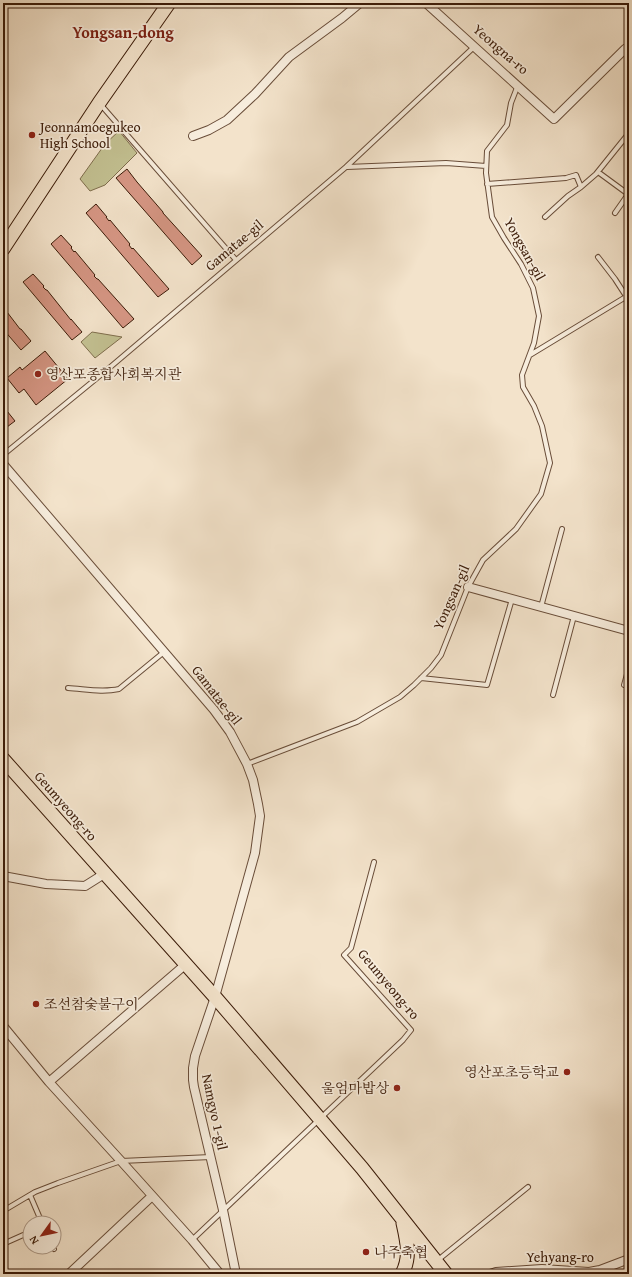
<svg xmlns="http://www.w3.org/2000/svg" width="632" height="1277" viewBox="0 0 632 1277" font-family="'Gentium Book Plus','Noto Serif KR',serif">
  <rect width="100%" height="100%" fill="#f3e3cb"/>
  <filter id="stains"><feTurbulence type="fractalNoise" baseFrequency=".005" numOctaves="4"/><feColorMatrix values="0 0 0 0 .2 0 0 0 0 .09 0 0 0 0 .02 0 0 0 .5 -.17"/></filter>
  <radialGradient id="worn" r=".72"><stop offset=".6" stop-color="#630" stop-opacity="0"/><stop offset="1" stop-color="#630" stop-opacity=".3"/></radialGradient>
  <!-- green -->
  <path fill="#c3c192" stroke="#7f6e4d" d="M 119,131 L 137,153 L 105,185 L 90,191 L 80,179 L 105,144 Z
    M 92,332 L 122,337 L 95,358 L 81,342 Z"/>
  <!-- building -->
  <path fill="#d69684" stroke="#3b1b08" d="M 127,169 L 137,182 L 163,212 L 163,213 L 202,256 L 192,265 L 116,178 Z
    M 96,204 L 107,217 L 106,217 L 109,221 L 110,220 L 130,244 L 129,245 L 132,249 L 133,248 L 169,289 L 158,297 L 86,213 Z
    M 61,235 L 72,247 L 71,248 L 74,252 L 75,251 L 95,275 L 94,276 L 97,279 L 98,279 L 134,319 L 123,328 L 51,244 Z
    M 33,274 L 44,286 L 43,287 L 46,290 L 47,290 L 71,320 L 71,319 L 82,332 L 72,340 L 23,282 Z
    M 7,312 L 20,329 L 21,329 L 31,341 L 21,350 L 3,329 L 3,316 Z
    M 45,351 L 68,379 L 36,405 L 24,389 L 19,393 L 7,378 L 20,367 L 22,370 Z
    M 3,406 L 15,421 L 3,430 Z"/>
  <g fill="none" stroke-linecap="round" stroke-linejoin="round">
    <defs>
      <path id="lane" d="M 101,105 L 236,260
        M 347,167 L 446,163 L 486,166
        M 598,172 L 628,194
        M 487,184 L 566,178 L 576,175 L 581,187 L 596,174 L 629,133
        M 615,213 L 629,193
        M 545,217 L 568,196 L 581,187
        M 598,257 L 615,279 L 626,296
        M 530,355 L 629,295
        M 3,455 L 108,369 L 346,167 L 474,47
        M 541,607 L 562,529
        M 421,678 L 487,685 L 512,599
        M 624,685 L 629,667
        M 68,688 C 85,689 102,693 119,689 L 164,652
        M 553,695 L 574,616
        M 247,764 L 357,722 L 400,697 L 414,685 L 431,668 L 441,655 L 468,587 L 483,560 L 516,529 L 541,494 L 550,463 L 542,426 L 534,406 L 523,387 L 522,375 L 534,343 L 539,316 L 533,288 L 521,264 L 504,238 L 492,217 L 486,173 L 487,151 L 507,125 L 511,103 L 518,85
        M 3,1113 L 4,1113
        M 30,1195 L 42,1223
        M 3,1211 L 35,1192 L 58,1183 L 121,1161 L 211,1157
        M 192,1240 L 403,1040 L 411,1030 L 344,955 L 351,948 L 374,862
        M 3,1244 L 30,1232
        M 53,1247 L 54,1249
        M 438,1260 L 528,1187"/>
      <path id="street" d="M 426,3 L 554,119 L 625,49 L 629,52
        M 193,136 L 209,130 L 227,120 L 255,94 L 289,57 L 342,18 L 360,3
        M 3,464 L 214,710 L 230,732 L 247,764 L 253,780 L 258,804 L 260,816 L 255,853 L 215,997 L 195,1056 L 193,1068 L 193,1080 L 194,1087 L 223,1210 L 236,1274
        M 468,587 L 629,631
        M 3,876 L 46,884 L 85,886 L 104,874
        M 3,1026 L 49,1082 L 121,1161 L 192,1240 L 220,1274
        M 49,1082 L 186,964
        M 69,1274 L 152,1196
        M 490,1274 L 496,1272 L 542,1269 L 589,1272 L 600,1270 L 629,1259
        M 628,1274 L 629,1273"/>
      <path id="primary" d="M 3,249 L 99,103 L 169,3
        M 3,759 L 215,997 L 362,1168 L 446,1274
        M 402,1274 C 411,1257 407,1241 403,1223"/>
    </defs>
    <!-- lane casing -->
    <use href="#lane" stroke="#694d39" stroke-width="6"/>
    <!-- street casing -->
    <use href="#street" stroke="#694d39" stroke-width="10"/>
    <!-- primary casing -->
    <use href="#primary" stroke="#3b1b08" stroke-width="15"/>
    <!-- lane -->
    <use href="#lane" stroke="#f7eddd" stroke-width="4"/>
    <!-- street -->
    <use href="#street" stroke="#f7eddd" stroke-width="8"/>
    <!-- primary -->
    <use href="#primary" stroke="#f3e3cb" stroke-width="13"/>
  </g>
  <!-- markers -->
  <g fill="#8f2418" stroke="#f7eddd" stroke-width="1.5">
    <circle cx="32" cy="135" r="4"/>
    <circle cx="38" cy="374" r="4"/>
    <circle cx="36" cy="1004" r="4"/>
    <circle cx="567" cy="1072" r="4"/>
    <circle cx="397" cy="1088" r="4"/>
    <circle cx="366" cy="1252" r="4"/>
  </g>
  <g text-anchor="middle" stroke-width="3.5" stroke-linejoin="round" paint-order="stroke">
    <!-- street labels -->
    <g font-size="14" fill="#3b1b08" stroke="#f7eddd">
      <text transform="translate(501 49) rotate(41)" y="5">Yeongna-ro</text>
      <text transform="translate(234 245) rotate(-40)" y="5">Gamatae-gil</text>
      <text transform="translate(525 249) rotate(61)" y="5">Yongsan-gil</text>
      <text transform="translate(451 597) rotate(-66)" y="5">Yongsan-gil</text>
      <text transform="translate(217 695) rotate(52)" y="5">Gamatae-gil</text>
      <text transform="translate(66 806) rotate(49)" y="5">Geumyeong-ro</text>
      <text transform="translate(389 984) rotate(50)" y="5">Geumyeong-ro</text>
      <text transform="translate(215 1112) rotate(78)" y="5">Namgyo 1-gil</text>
      <text x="560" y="1262">Yehyang-ro</text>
    </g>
    <!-- poi labels -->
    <g font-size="14" fill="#3b1b08" stroke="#f7eddd" text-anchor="start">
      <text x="40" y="132">Jeonnamoegukeo<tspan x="40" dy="16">High School</tspan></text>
      <text x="46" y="379">영산포종합사회복지관</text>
      <text x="44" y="1009">조선참숯불구이</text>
      <text x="559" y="1077" text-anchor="end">영산포초등학교</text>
      <text x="389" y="1093" text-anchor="end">울엄마밥상</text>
      <text x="374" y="1257">나주축협</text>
    </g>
    <!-- quarter labels -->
    <g font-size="16" font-weight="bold" fill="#7a1f14" stroke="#f7eddd">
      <text x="123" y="38">Yongsan-dong</text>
    </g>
  </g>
  <!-- margin -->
  <rect width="632" height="1277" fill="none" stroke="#f3e3cb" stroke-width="16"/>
  <rect x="4" y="4" width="624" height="1269" fill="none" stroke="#3b1b08" stroke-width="2"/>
  <rect x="8" y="8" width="616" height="1261" fill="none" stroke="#3b1b08"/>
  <!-- north arrow -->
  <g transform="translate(42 1235) rotate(237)"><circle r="19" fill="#f7eddd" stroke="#ac9988"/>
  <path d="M0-3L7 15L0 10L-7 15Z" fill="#8f2418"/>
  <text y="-6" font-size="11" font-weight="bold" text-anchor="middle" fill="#3b1b08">N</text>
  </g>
  <rect width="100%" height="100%" filter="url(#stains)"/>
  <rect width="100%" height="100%" fill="url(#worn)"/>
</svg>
